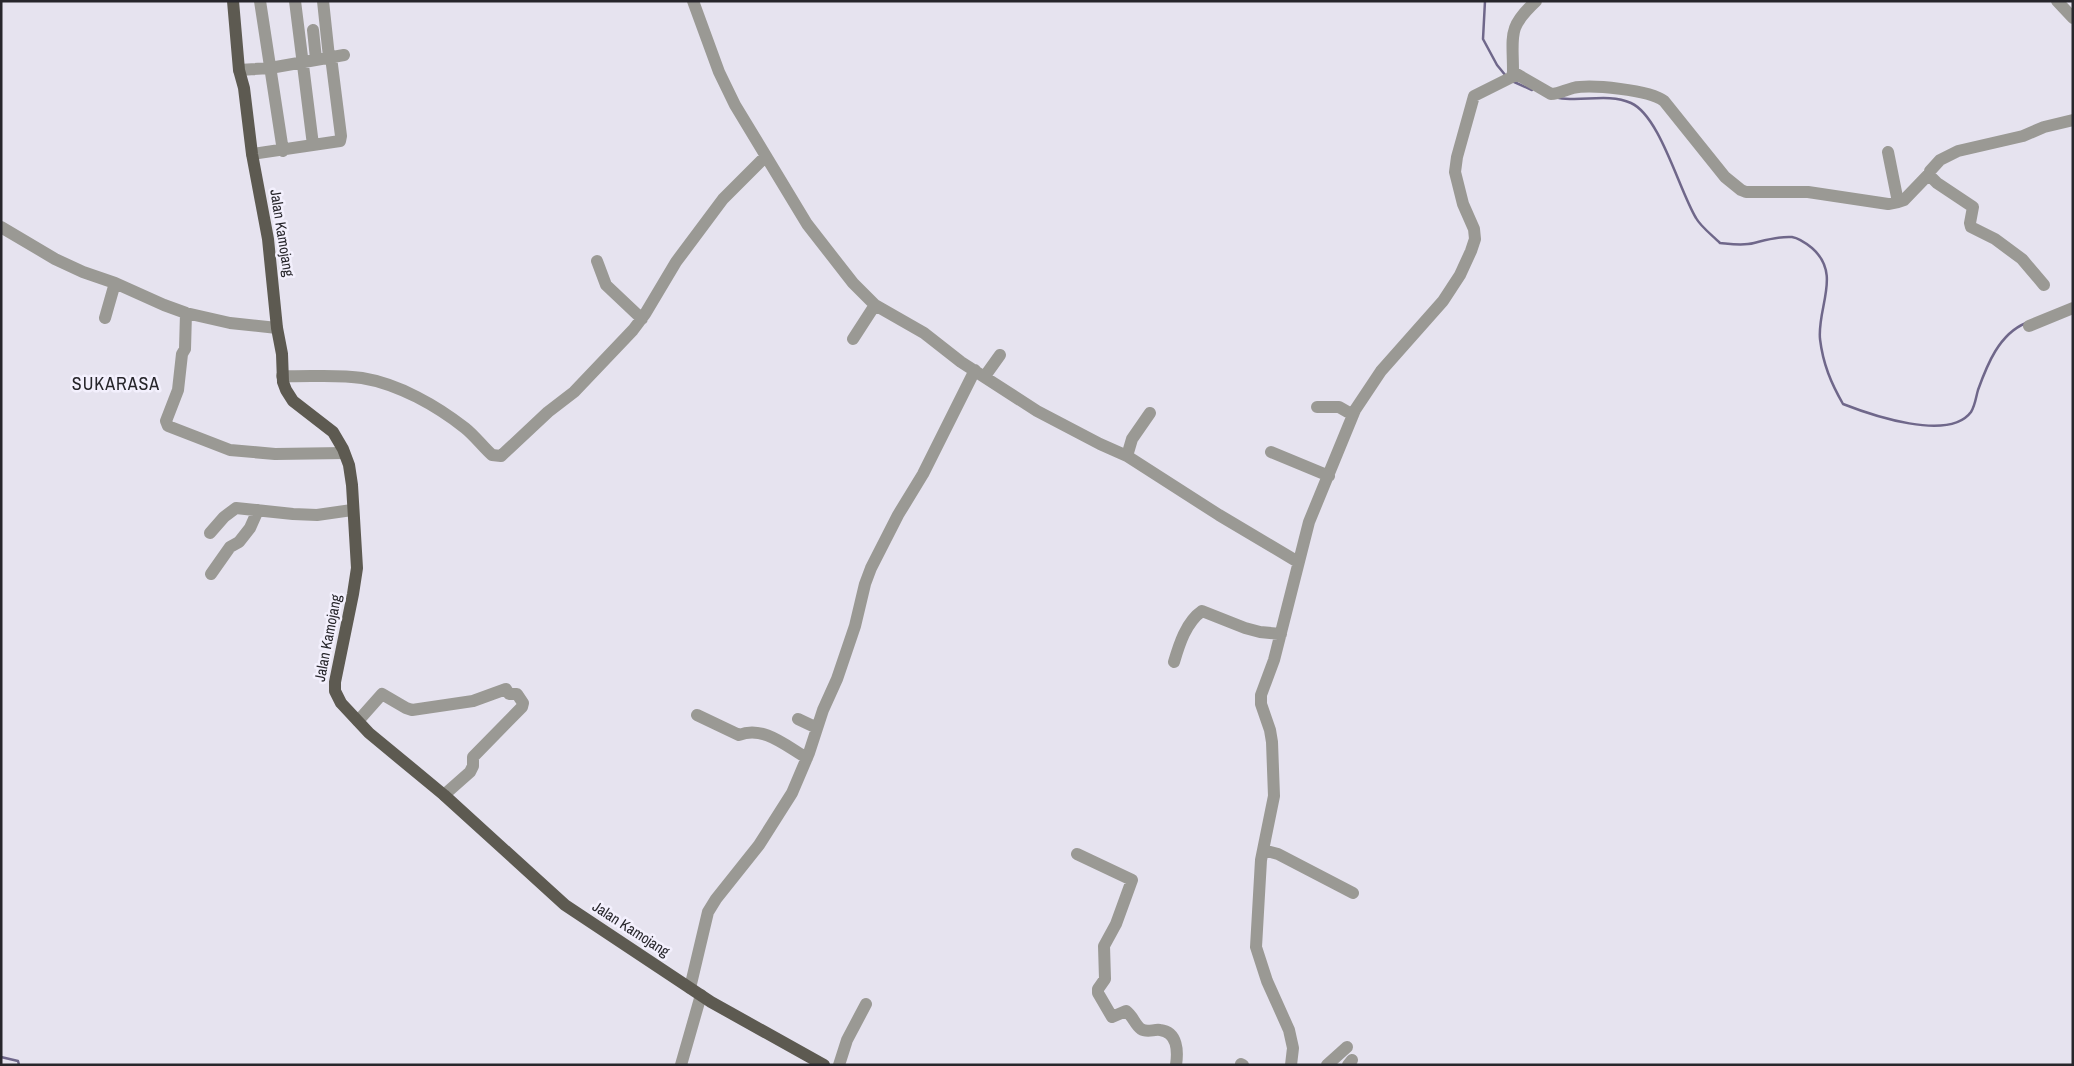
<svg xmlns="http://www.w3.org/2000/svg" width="2074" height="1066" viewBox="0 0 2074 1066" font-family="'Archivo Narrow',sans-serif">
  <rect width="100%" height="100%" fill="#e6e3ef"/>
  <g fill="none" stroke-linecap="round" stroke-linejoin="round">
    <!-- stream -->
    <path stroke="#6f678a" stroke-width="2.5" d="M 1485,1 L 1483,39 L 1497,65 L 1506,76
      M 1512,81 L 1532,90
      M 1559,98 C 1582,102 1608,93 1631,103 C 1660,116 1679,190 1696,218 C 1701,227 1712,235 1720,243 C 1731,244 1743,246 1754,243 C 1766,240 1779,236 1792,237 C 1799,238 1807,244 1812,248 C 1842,274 1817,307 1820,339 C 1823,364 1831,383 1843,404 C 1871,415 1949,442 1971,412 C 1975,406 1976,397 1978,390 C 1987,365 1999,334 2026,323
      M 1,1057 L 18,1061 L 19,1065"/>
    <!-- minor -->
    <path stroke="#9a9994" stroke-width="12" d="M 260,1 L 283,151
      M 295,1 L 313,145
      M 323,1 L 329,57
      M 693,1 L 719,72 L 735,105 L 807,224 L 853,283 L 875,305 L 924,333 L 961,362 L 1037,411 L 1100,444 L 1127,456 L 1219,515 L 1298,562
      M 2057,1 L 2073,18
      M 313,30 L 316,59
      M 239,70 L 270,68 L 344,55
      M 1513,72 L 1551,94 C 1559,94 1565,90 1573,88 C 1591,84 1650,90 1664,101 L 1725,177 L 1741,190 L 1746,192 L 1808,192 L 1888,204 L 1898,202
      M 1888,152 L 1898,202 L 1904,200 L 1929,174
      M 252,154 L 340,141 L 341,136 L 331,57
      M 1,227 L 55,259 L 83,272 L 115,283 L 164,305 L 186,313 L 230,323 L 277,328
      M 597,261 L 606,285 L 642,319
      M 2044,285 L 2022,259 L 1995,239 L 1971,227 L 1970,223 L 1973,207 L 1937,183 L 1930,176 L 1930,171 L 1940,160 L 1958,151 L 2023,136 L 2044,127 L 2073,120
      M 186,313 L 185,349 L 182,354 L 178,390 L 166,421 L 168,426 L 230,450 L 275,454 L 344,453
      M 105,318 L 115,283
      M 2029,326 L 2073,308
      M 853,339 L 875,305
      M 282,376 C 308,377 337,374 362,378 C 399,384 437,406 465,428 C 475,436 483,447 492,455 L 501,456 L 548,412 L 574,392 L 633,330 L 645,314 L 676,262 L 723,199 L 766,156
      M 985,376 L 1000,355
      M 1317,407 L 1339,407 L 1353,415
      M 1271,452 L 1329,476
      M 1127,456 L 1132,439 L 1150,413
      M 210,533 L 224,517 L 236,508 L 293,514 L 317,515 L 352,510
      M 211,574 L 230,547 L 239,542 L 250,528 L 258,510
      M 1174,662 C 1179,645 1186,622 1202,611 L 1245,628 L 1260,632 L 1281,634
      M 697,715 L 739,735 C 763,725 786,746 807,758
      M 798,719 L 817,728
      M 358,721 L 382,694 L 406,708 L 412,710 L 473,701 L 506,689 L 509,694 L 517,694 L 523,703 L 522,707 L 473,757 L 473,766 L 470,772 L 444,795
      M 1263,850 L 1278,854 L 1353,893
      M 1077,854 L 1132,880 L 1116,924 L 1104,946 L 1105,979 L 1098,989 L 1098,993 L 1112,1017 L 1126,1011 C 1133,1016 1135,1025 1141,1029 C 1147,1033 1154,1029 1160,1030 C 1178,1032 1178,1052 1176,1065
      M 690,988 L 708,912 L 716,899 L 759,845 L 792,793 L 809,753 L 823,710 L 837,679 L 855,626 L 865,584 L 871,568 L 898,515 L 923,474 L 975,370
      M 1241,1064 L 1243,1065
      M 681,1065 L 701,995
      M 839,1065 L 847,1040 L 866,1004
      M 1291,1065 L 1293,1048 L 1289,1030 L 1267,981 L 1256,947 L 1261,860 L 1274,796 L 1272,742 L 1270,730 L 1261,704 L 1261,695 L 1274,660 L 1309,522 L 1355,410 L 1381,371 L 1443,301 L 1460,275 L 1471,251 L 1475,239 L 1474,229 L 1463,204 L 1455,172 L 1457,157 L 1474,96 L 1512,77 L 1513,72 C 1513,35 1507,28 1536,1
      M 1327,1065 L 1347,1047
      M 1348,1065 L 1352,1060"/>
    <!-- major -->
    <path stroke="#5d5a51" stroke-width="12" d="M 233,1 L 239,70 L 244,88 L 252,154 L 268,239 L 277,328 L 282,354 L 283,382 L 286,390 L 293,401 L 333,432 L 343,449 L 349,465 L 352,485 L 357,568 L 353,594 L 335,682 L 335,691 L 341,703 L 369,733 L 444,795 L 565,905 L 711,1002 L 824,1065"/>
  </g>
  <g text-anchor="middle" stroke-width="5" stroke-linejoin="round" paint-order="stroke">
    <!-- street labels -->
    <g font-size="15" fill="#27262b" stroke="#f3f0fd">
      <text transform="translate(282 233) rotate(81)" y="5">Jalan Kamojang</text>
      <text transform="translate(328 638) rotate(-79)" y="5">Jalan Kamojang</text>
      <text transform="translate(631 929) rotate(33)" y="5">Jalan Kamojang</text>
    </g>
    <!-- quarter labels -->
    <g font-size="18" letter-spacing="1" fill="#27262b" stroke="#f3f0fd">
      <text x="116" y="390">SUKARASA</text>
    </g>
  </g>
  <!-- border -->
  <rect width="2074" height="1066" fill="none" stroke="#27262b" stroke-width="5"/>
</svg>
